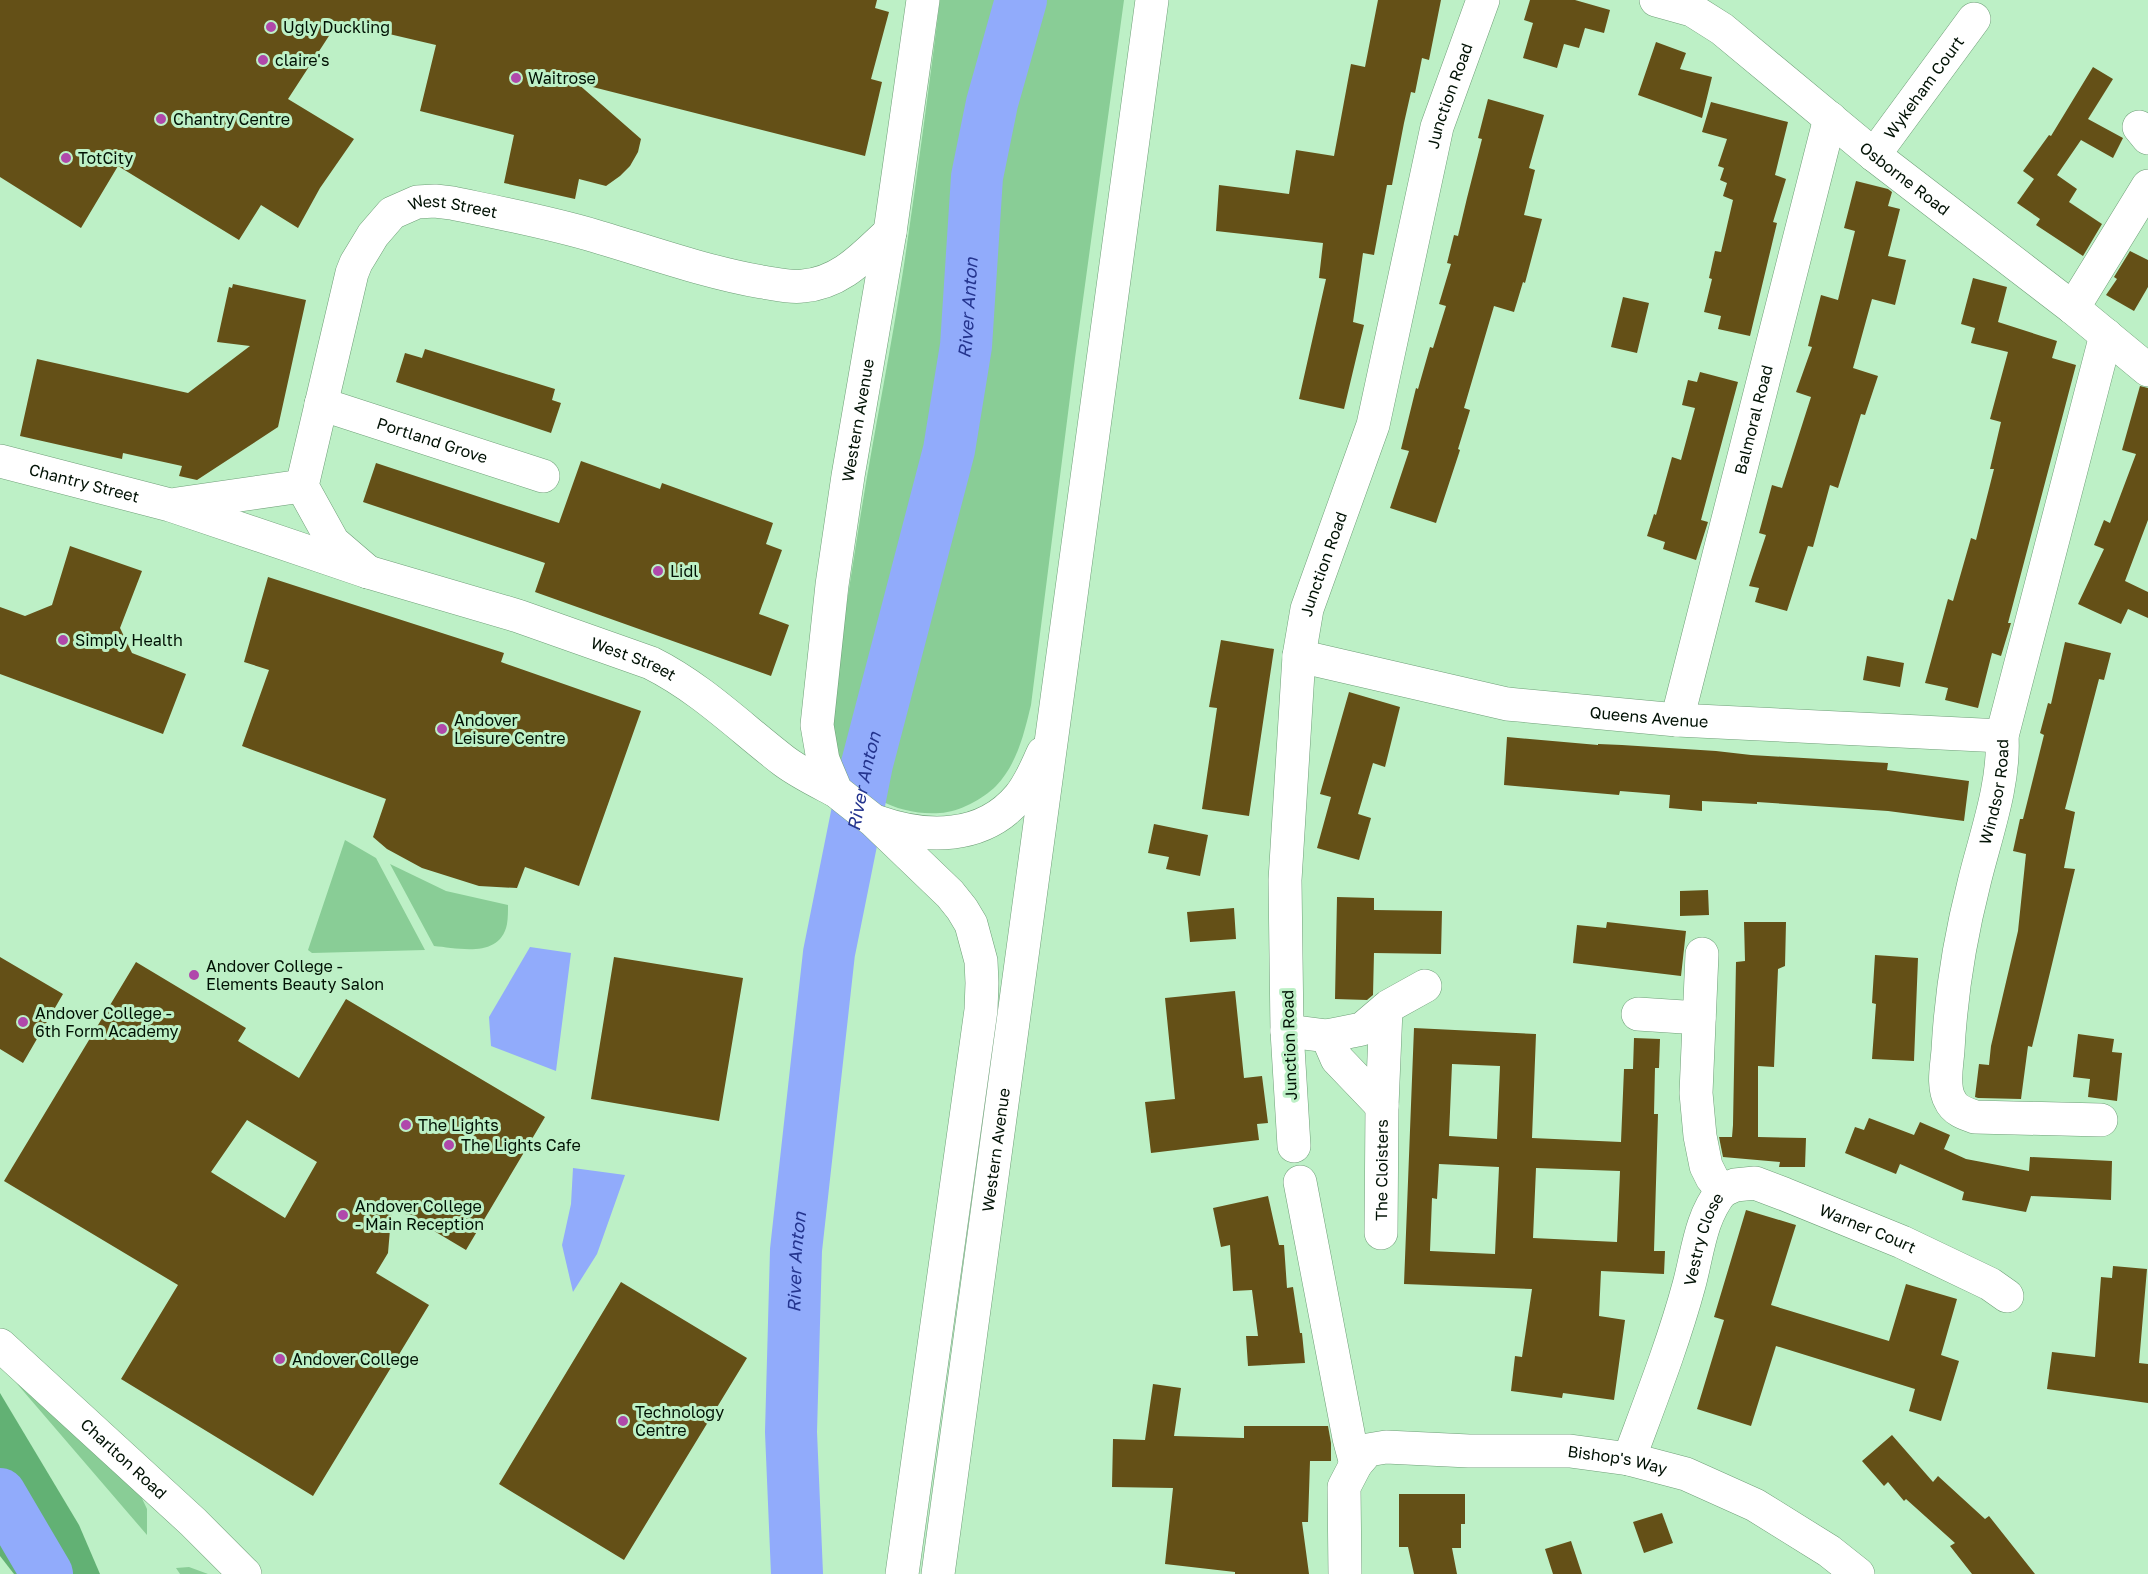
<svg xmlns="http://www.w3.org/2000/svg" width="2148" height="1574" viewBox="0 0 2148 1574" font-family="'Golos Text',sans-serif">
  <rect width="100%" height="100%" fill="#bdf0c6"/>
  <!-- green -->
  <path fill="#89cd96" d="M 940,0 L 1124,0 L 1075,358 L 1031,705 C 1024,734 1017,764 996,786 C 983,799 959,812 940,813 C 893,817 837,786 831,735 C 830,722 834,707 835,694 C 840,642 849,590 857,538 C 871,447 890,356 904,265 C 917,177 929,88 940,0 Z
    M 345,840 L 376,858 L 425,950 L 312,953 L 308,950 Z
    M 390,864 L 446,891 L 508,905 C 508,911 508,918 507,924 C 500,959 458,948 434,946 Z
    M 0,1364 L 139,1492 L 147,1509 L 147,1535 Z
    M 189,1567 L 208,1574 L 180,1574 L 176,1568 Z"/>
  <!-- forest -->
  <path fill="#62b174" d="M 0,1393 L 79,1525 L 100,1574 L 14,1574 L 0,1556 Z"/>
  <!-- water -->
  <path fill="#91abfb" d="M 530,947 L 571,953 L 556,1071 L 491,1046 L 489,1017 Z
    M 573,1168 L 625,1175 L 597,1254 L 573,1292 L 562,1245 L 571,1204 Z"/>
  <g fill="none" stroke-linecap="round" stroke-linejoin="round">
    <!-- river -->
    <g stroke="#91abfb" stroke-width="52">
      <path d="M 0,1494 L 47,1574"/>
      <path id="s1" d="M 797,1574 L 791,1432 L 796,1250 L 829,953 L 867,764 L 949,450 L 966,346 L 977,177 L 992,103 L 1021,0"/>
    </g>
  </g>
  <!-- building -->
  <path fill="#645017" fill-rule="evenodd" d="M 0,0 L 877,0 L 875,8 L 889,12 L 871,79 L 882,82 L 865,156 L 577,83 L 641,139 L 638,152 L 630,166 L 620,176 L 606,186 L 579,179 L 575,199 L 504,183 L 514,135 L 420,111 L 436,45 L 338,22 L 288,99 L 354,139 L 320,188 L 298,228 L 261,205 L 239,240 L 118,166 L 81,228 L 0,177 Z
    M 1378,0 L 1441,0 L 1429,60 L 1422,58 L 1415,93 L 1411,92 L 1404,123 L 1392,185 L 1387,185 L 1374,255 L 1363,253 L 1353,322 L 1364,325 L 1344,409 L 1299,399 L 1326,279 L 1319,278 L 1323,243 L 1216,231 L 1219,185 L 1289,194 L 1296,150 L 1334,156 L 1351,64 L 1365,67 Z
    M 1530,0 L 1575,0 L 1610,10 L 1604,33 L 1585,28 L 1579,48 L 1564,44 L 1557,68 L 1523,58 L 1533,23 L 1524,20 Z
    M 1656,42 L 1686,53 L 1680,69 L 1712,77 L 1702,118 L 1638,95 Z
    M 2093,67 L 2113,79 L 2088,119 L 2123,138 L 2113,158 L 2081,140 L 2057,175 L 2077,189 L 2069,202 L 2102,224 L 2083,256 L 2036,225 L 2040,219 L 2017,203 L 2034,179 L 2023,171 L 2049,135 L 2051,136 Z
    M 1488,99 L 1544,115 L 1529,168 L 1535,170 L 1524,215 L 1542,219 L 1525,283 L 1523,282 L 1514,312 L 1494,306 L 1464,408 L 1470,410 L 1458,449 L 1460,450 L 1436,523 L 1390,508 L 1409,451 L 1401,449 L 1416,388 L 1418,389 L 1430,347 L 1433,348 L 1446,306 L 1439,304 L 1451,264 L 1447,263 L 1454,235 L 1458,236 L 1467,198 L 1482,139 L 1478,138 Z
    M 1711,102 L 1788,122 L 1775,175 L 1786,179 L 1773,222 L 1777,223 L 1750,336 L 1718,329 L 1721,316 L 1704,312 L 1712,279 L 1709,278 L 1715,251 L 1721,252 L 1733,200 L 1723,196 L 1727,183 L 1720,180 L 1724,168 L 1718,166 L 1727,139 L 1702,132 Z
    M 1856,181 L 1888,189 L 1892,192 L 1888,206 L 1900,209 L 1888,256 L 1906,260 L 1895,305 L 1872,299 L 1853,368 L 1878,376 L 1865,415 L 1861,414 L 1838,488 L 1830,485 L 1813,547 L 1808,546 L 1787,611 L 1755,602 L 1759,588 L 1749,586 L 1766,535 L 1759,533 L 1772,485 L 1782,488 L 1811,397 L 1796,392 L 1812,347 L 1808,346 L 1821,295 L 1838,300 L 1855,231 L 1844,228 Z
    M 2130,251 L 2148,260 L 2148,287 L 2134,311 L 2106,295 L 2117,279 L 2114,277 Z
    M 1973,278 L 2007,287 L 1998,322 L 2057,341 L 2052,358 L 2076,365 L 2008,623 L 2011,623 L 2001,656 L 1992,653 L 1978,708 L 1945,700 L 1948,688 L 1925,683 L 1948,599 L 1953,601 L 1971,538 L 1976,540 L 1994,469 L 1990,469 L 2001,422 L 1990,419 L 2008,352 L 1971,343 L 1975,328 L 1961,324 Z
    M 233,284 L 306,300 L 278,427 L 197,480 L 179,476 L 182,466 L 123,453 L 122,459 L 20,436 L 37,359 L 188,393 L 250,346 L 217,342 L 229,287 L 232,288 Z
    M 1623,297 L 1649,303 L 1637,353 L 1611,347 Z
    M 425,349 L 555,389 L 552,400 L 561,403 L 551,433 L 396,382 L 405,353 L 422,358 Z
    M 1700,372 L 1738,382 L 1701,520 L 1708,522 L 1696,560 L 1663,549 L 1665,542 L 1647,536 L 1654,514 L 1656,515 L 1672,457 L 1681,460 L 1695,408 L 1682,405 L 1688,380 L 1697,382 Z
    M 2140,386 L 2148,388 L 2148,520 L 2125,581 L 2148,592 L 2148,618 L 2128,609 L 2121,624 L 2078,604 L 2104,549 L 2094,545 L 2104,520 L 2110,523 L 2136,454 L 2122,450 Z
    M 581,461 L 660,489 L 662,483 L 773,523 L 766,544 L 782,550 L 759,614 L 789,625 L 771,676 L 535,592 L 545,563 L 363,502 L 376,463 L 559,523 Z
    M 70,546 L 142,571 L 120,628 L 132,653 L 186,674 L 163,734 L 0,674 L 0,607 L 25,616 L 52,605 Z
    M 268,577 L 504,653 L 501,662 L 641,711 L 579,886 L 525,867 L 517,888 L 479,886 L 422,868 L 387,849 L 373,837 L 386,799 L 242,746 L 269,670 L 244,662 Z
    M 1221,640 L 1274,649 L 1249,816 L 1202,809 L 1217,708 L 1209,707 Z
    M 2065,642 L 2111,653 L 2104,680 L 2099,679 L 2065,809 L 2075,812 L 2064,868 L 2075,869 L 2032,1047 L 2028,1046 L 2021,1099 L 1978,1098 L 1975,1097 L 1979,1064 L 1989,1065 L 1991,1046 L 2018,931 L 2026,854 L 2013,851 L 2020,819 L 2023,819 L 2044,735 L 2040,733 L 2048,703 L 2051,704 Z
    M 1867,656 L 1904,663 L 1900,687 L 1863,680 Z
    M 1349,692 L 1400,707 L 1385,767 L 1373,763 L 1358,814 L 1371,818 L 1359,860 L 1317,848 L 1331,797 L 1320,794 Z
    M 1507,737 L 1598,745 L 1598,744 L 1622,745 L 1716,751 L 1751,755 L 1888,763 L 1887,770 L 1969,781 L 1964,821 L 1888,811 L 1757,802 L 1757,804 L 1702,801 L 1702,811 L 1669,808 L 1670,795 L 1620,791 L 1619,795 L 1504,785 Z
    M 1154,824 L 1208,835 L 1200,876 L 1166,869 L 1169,857 L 1148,853 Z
    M 1708,890 L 1709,915 L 1680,916 L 1680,891 Z
    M 1337,897 L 1374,898 L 1374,910 L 1442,911 L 1441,954 L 1374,953 L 1373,995 L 1367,1000 L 1335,999 Z
    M 1234,908 L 1236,939 L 1190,942 L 1187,912 Z
    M 1607,922 L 1686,931 L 1681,976 L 1573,963 L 1577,925 L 1606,928 Z
    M 1744,922 L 1786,922 L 1785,966 L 1778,969 L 1774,1067 L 1758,1066 L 1758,1137 L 1806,1138 L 1805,1167 L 1779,1167 L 1780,1162 L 1723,1157 L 1719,1137 L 1732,1137 L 1733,1125 L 1736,962 L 1745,961 Z
    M 1875,955 L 1918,958 L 1914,1061 L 1872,1059 L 1876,1004 L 1872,1003 Z
    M 0,957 L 63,994 L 23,1063 L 0,1049 Z
    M 614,957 L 743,978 L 719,1121 L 591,1099 Z
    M 136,962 L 246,1028 L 238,1041 L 299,1078 L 346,999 L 545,1117 L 466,1250 L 392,1206 L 388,1253 L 376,1273 L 429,1305 L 313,1496 L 121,1379 L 178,1285 L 4,1181 ZM 247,1120 L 317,1162 L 285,1218 L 211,1172 Z
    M 1235,991 L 1244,1078 L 1262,1076 L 1268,1123 L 1257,1124 L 1259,1140 L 1151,1153 L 1145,1102 L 1175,1099 L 1165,998 Z
    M 1414,1028 L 1536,1034 L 1532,1138 L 1621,1142 L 1624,1069 L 1633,1069 L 1634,1038 L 1660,1039 L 1659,1068 L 1655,1068 L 1654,1114 L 1658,1114 L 1654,1251 L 1665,1251 L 1664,1274 L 1601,1271 L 1599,1316 L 1625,1320 L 1614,1400 L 1563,1393 L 1562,1398 L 1511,1391 L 1515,1356 L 1522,1357 L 1532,1289 L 1404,1284 ZM 1452,1064 L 1500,1066 L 1497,1139 L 1449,1136 ZM 1439,1164 L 1499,1167 L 1495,1254 L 1430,1251 L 1432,1198 L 1437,1199 ZM 1536,1168 L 1620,1171 L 1617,1242 L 1533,1238 Z
    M 2078,1034 L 2114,1039 L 2112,1052 L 2122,1053 L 2117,1101 L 2088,1097 L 2090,1079 L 2073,1077 Z
    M 1869,1118 L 1914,1135 L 1920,1122 L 1950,1135 L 1944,1149 L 1966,1159 L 2029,1171 L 2030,1157 L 2112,1161 L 2111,1200 L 2031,1196 L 2026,1212 L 1962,1200 L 1964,1192 L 1900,1164 L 1896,1174 L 1845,1153 L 1855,1127 L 1864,1130 Z
    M 1268,1196 L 1279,1245 L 1284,1245 L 1287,1288 L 1293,1287 L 1300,1333 L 1302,1333 L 1305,1363 L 1248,1366 L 1246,1336 L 1258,1336 L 1252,1290 L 1233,1291 L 1230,1245 L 1221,1247 L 1213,1208 Z
    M 1746,1210 L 1796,1225 L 1771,1305 L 1889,1341 L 1906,1284 L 1957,1299 L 1941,1355 L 1959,1361 L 1941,1421 L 1909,1411 L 1915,1389 L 1776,1346 L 1751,1426 L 1697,1409 L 1724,1320 L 1714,1317 Z
    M 2113,1266 L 2147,1269 L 2139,1363 L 2148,1364 L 2148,1403 L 2047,1389 L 2052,1352 L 2095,1357 L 2101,1277 L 2112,1278 Z
    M 621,1282 L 747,1358 L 624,1560 L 499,1484 Z
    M 1153,1384 L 1181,1388 L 1174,1436 L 1244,1438 L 1244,1426 L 1328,1426 L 1331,1443 L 1331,1461 L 1310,1461 L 1308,1522 L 1302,1522 L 1309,1574 L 1235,1574 L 1235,1572 L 1165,1564 L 1173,1488 L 1112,1487 L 1113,1439 L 1145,1440 Z
    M 1892,1435 L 1933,1482 L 1938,1476 L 1985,1519 L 1989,1516 L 2035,1574 L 1972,1574 L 1950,1546 L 1955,1543 L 1906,1499 L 1904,1501 L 1888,1482 L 1884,1486 L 1862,1461 Z
    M 1399,1494 L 1465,1494 L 1465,1524 L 1461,1524 L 1461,1548 L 1452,1548 L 1457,1574 L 1414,1574 L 1408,1547 L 1399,1547 Z
    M 1662,1513 L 1673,1543 L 1644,1553 L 1633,1522 Z
    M 1571,1541 L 1582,1574 L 1553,1574 L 1545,1549 Z"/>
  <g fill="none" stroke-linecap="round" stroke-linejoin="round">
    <defs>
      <g id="minor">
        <path id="s2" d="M 1656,0 L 1692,10 L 1722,29 L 1874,155 L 2073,308 L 2148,370"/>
        <path d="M 2139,127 L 2148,138"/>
        <path id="s3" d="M 1874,155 L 1974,19"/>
        <path d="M 2073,308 L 2148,186"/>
        <path id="s4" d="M 321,404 L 543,476"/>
        <path id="s5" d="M 0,461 L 170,505 L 368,572 L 518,616 L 651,663 C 701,688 740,727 784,761 C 800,773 819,782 836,791"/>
        <path d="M 177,504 L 302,486"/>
        <path id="s6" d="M 368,572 L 333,542 L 302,486 L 352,273 L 356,263 L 373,235 L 392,213 L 417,202 L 435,201 L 452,203 C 500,213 548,222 595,236 C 650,252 705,272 762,282 C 776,284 790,288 803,286 C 841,283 864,256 890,232"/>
        <path id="s7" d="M 1299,656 L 1507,704 L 1677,720 L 2002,736"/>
        <path id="s8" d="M 1677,720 L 1830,118"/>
        <path d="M 1638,1014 L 1699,1018"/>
        <path d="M 1287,1031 L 1327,1036 L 1362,1029 L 1389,1006 L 1425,986"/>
        <path d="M 1327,1036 L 1337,1059 L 1382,1106"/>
        <path id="s9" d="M 2101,1120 L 1975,1117 C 1966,1114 1954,1110 1950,1100 C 1942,1086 1947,1065 1948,1050 C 1951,994 1960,938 1974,883 C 1985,837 2005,784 2002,736 L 2106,335"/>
        <path id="s10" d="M 1294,1146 L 1287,1031 L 1285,880 L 1299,656 L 1307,609 L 1373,425 L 1437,127 L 1483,0"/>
        <path d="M 1300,1182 L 1349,1438 L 1356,1464"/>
        <path id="s11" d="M 1722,1191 L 1735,1185 L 1755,1183 L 1784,1194 L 1902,1242 L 1990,1284 L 2007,1296"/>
        <path id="s12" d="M 1381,1233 L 1382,1106 L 1386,1009"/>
        <path id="s13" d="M 0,1345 L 193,1522 L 245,1574"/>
        <path id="s14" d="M 1629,1459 C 1650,1402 1673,1344 1689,1285 C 1698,1252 1700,1218 1722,1191 L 1712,1178 L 1706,1166 L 1700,1136 L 1696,1093 L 1702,954"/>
        <path id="s15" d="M 1345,1574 L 1344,1487 L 1356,1464 L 1368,1450 L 1386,1447 L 1469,1451 L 1570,1451 L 1629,1459 L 1686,1474 L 1755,1505 L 1829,1551 L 1858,1574"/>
      </g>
      <g id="major">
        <path d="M 878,822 C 926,839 983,840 1019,797 C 1030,784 1036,768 1043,753"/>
        <path id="s16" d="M 902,1574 L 981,1010 L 982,983 L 981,961 L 971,924 L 962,909 L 950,894 L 874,821 L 836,791 L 823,760 L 817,725 L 832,585 L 848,476 L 890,232 L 923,0"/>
        <path id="s17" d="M 938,1574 L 1152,0"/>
      </g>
    </defs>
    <!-- minor casing -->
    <use href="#minor" stroke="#6f9f78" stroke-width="34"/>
    <!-- major casing -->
    <use href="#major" stroke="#6f9f78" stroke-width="34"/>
    <!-- minor -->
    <use href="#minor" stroke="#fff" stroke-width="33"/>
    <!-- major -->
    <use href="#major" stroke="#fff" stroke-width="33"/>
  </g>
  <!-- markers -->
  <g fill="#b048ab" stroke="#bdf0c6" stroke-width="2">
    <circle cx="271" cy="27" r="6"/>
    <circle cx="263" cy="60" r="6"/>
    <circle cx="516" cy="78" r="6"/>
    <circle cx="161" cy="119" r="6"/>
    <circle cx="66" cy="158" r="6"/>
    <circle cx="658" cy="571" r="6"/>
    <circle cx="63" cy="640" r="6"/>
    <circle cx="442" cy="729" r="6"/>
    <circle cx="194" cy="975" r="6"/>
    <circle cx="23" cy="1022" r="6"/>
    <circle cx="406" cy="1125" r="6"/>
    <circle cx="449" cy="1145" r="6"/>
    <circle cx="343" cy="1215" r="6"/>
    <circle cx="280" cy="1359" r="6"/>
    <circle cx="623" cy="1421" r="6"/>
  </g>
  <g text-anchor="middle" stroke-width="6" stroke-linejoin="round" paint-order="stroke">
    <!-- poi labels -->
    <g font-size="16" fill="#011104" stroke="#bdf0c6" text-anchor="start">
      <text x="283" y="33">Ugly Duckling</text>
      <text x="275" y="66">claire's</text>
      <text x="528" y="84">Waitrose</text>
      <text x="173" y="125">Chantry Centre</text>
      <text x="78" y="164">TotCity</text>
      <text x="670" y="577">Lidl</text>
      <text x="75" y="646">Simply Health</text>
      <text x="454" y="726">Andover<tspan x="454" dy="18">Leisure Centre</tspan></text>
      <text x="206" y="972">Andover College -<tspan x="206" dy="18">Elements Beauty Salon</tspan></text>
      <text x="35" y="1019">Andover College -<tspan x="35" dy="18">6th Form Academy</tspan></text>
      <text x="418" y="1131">The Lights</text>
      <text x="461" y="1151">The Lights Cafe</text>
      <text x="355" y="1212">Andover College<tspan x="355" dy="18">- Main Reception</tspan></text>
      <text x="292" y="1365">Andover College</text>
      <text x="635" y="1418">Technology<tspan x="635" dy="18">Centre</tspan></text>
    </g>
    <!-- street labels -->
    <g font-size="16" fill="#011104" stroke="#bdf0c6">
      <text dy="6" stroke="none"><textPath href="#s3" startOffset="84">Wykeham Court</textPath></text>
      <text dy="6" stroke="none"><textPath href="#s10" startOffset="1072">Junction Road</textPath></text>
      <text dy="6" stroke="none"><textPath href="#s2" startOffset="309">Osborne Road</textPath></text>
      <text dy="6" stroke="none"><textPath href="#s6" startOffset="465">West Street</textPath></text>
      <text dy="6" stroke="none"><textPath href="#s8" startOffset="310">Balmoral Road</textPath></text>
      <text dy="6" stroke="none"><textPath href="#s16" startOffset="1224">Western Avenue</textPath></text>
      <text dy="6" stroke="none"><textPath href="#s4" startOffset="117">Portland Grove</textPath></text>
      <text dy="6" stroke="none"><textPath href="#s5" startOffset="87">Chantry Street</textPath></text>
      <text dy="6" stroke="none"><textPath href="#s10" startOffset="586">Junction Road</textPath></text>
      <text dy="6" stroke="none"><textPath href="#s5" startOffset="664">West Street</textPath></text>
      <text dy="6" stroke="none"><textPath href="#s7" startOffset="356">Queens Avenue</textPath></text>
      <text dy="6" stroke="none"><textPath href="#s9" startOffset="471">Windsor Road</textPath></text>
      <text transform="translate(1289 1045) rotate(-92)" y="6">Junction Road</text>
      <text dy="6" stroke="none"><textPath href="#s17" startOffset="428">Western Avenue</textPath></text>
      <text dy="6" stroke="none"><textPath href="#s12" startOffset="63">The Cloisters</textPath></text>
      <text dy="6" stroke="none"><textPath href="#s11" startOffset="156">Warner Court</textPath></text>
      <text dy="6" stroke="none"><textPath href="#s14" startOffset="232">Vestry Close</textPath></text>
      <text dy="6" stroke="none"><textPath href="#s13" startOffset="168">Charlton Road</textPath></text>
      <text dy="6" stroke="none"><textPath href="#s15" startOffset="382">Bishop's Way</textPath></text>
    </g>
    <!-- water labels -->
    <g font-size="18" font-style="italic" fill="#24348e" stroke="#bdf0c6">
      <text dy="6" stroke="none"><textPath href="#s1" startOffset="1284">River Anton</textPath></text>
      <text dy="6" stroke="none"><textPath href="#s1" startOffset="798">River Anton</textPath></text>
      <text dy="6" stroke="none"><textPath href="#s1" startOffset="312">River Anton</textPath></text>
    </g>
  </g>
</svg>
